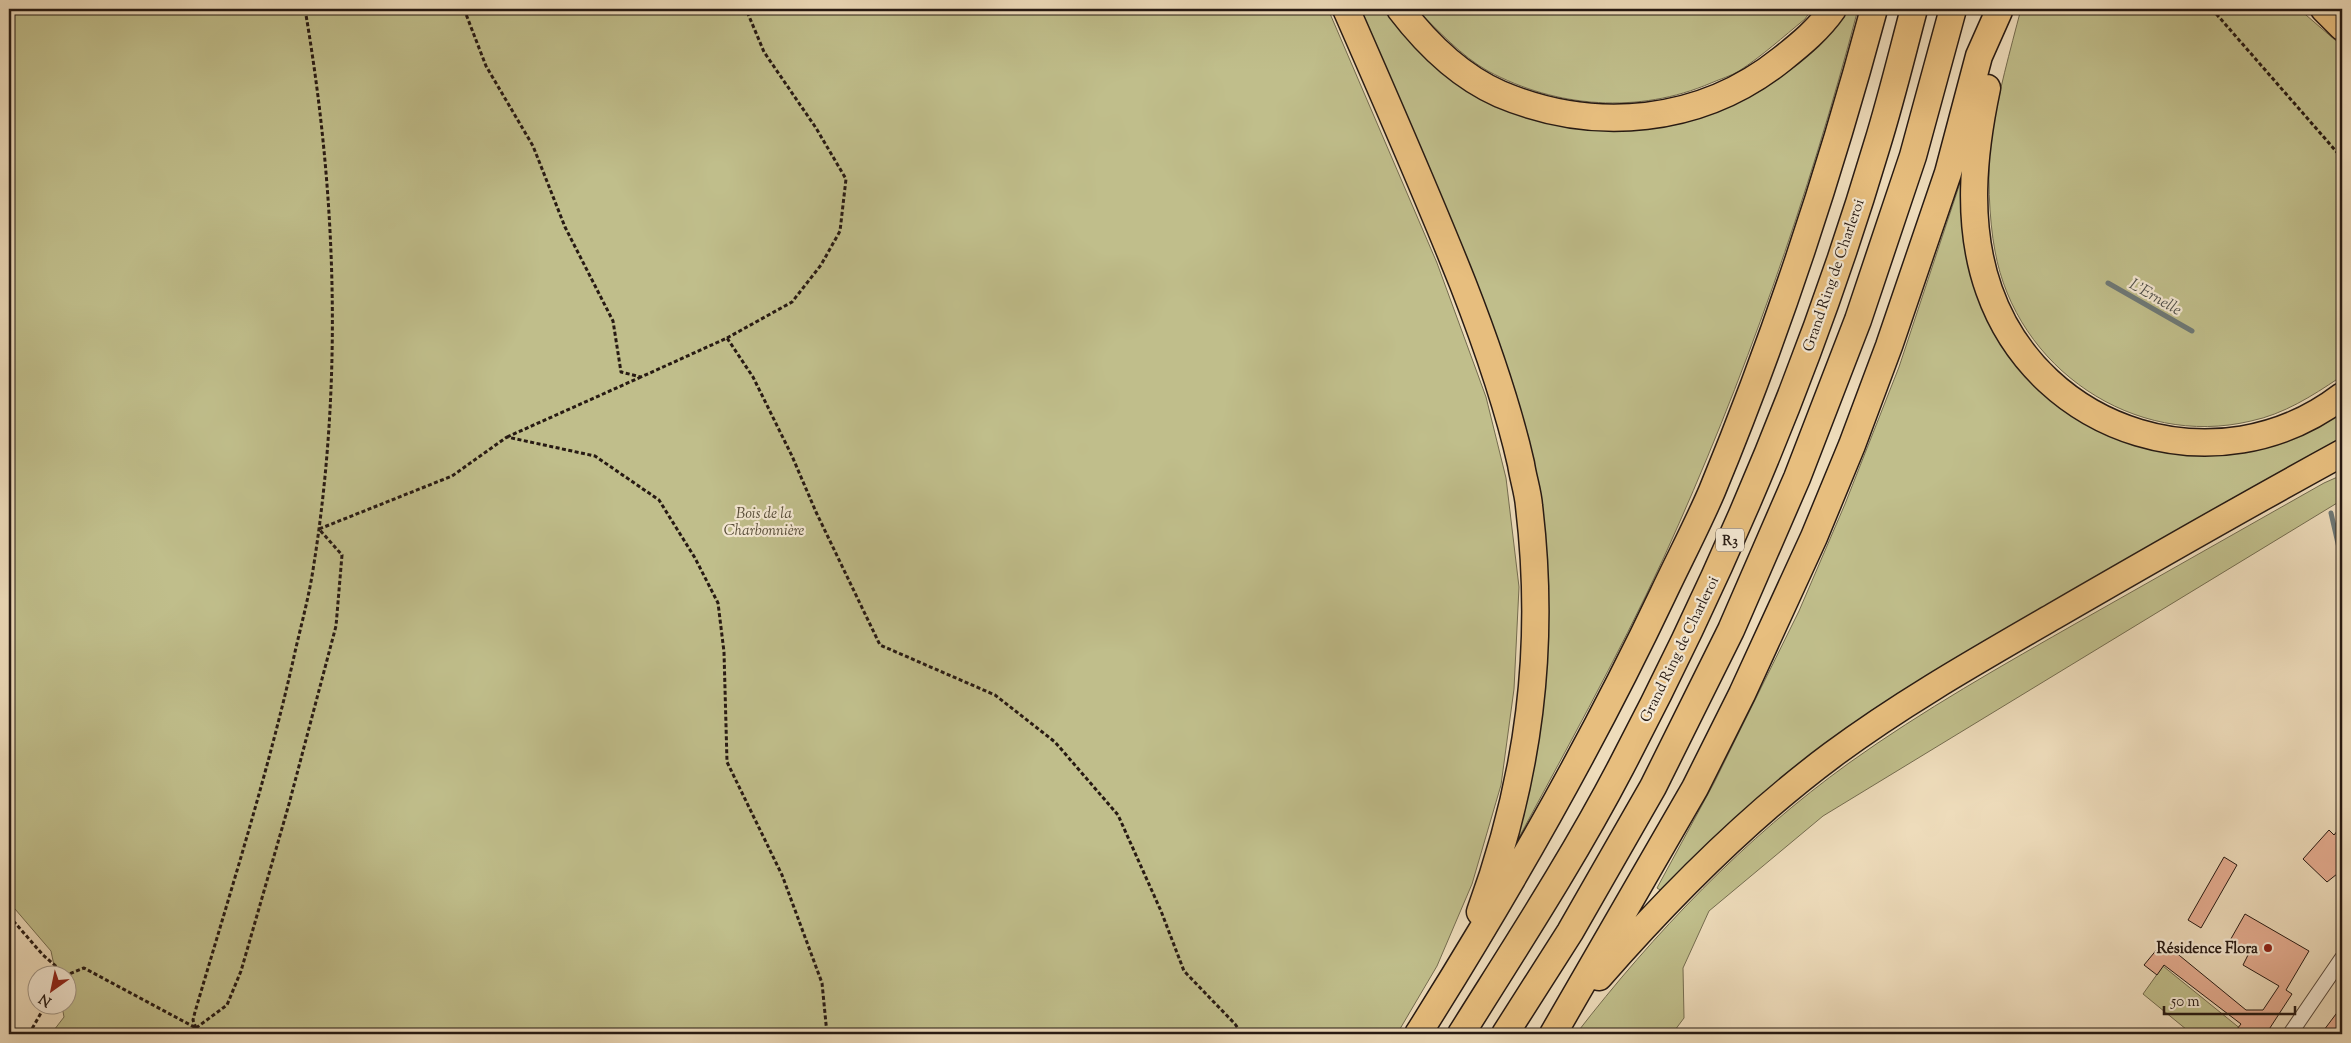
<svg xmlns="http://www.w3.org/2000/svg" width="2351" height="1043" viewBox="0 0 2351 1043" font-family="'Sorts Mill Goudy',serif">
  <rect width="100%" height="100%" fill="#eedcbb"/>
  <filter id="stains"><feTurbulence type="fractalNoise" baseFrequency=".004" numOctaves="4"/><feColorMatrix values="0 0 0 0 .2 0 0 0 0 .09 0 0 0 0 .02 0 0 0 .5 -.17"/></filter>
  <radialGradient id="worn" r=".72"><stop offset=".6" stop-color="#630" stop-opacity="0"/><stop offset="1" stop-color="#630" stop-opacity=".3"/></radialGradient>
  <!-- green -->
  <path fill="#c0be8b" stroke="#746c4f" d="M 9,9 L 1328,9 L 1437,263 L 1486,397 L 1506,478 L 1519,587 L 1514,689 L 1501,785 L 1472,884 L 1437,966 L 1397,1034 L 51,1034 L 64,1017 L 62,1006 L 68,1006 L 68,976 L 56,975 L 51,951 L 9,902 Z
    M 1356,9 L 1385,9 L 1400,30 L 1438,66 L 1475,93 L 1691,117 L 1844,9 L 1858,9 C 1809,196 1744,381 1664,557 C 1617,659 1562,757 1509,856 L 1525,787 L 1530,466 Z
    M 1416,9 L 1812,9 L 1805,19 C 1783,37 1762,56 1739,71 C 1731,76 1720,79 1711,83 C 1639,114 1557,108 1488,71 C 1461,56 1438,30 1416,9 Z
    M 2021,9 L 2299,9 L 2342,46 L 2342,374 L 2339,378 C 2312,396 2284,414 2251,421 C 2134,449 2016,368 1995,251 C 1989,221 1987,168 1991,138 C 1998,94 2010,51 2021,9 Z
    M 1965,168 L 2008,349 L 2162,448 L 2342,407 L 2342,441 L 1912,689 L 1662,891 L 1657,888 L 1714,783 L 1799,611 L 1845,504 L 1899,367 Z
    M 2342,475 L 2342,500 L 1823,816 L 1709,911 L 1683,968 L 1684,1018 L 1672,1034 L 1576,1034 C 1654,933 1745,838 1849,763 C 1923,710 2003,665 2082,620 C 2163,574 2243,529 2324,483 Z
    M 2163,966 L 2247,1034 L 2192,1034 L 2143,994 Z"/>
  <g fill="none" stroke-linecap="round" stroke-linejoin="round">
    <!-- stream -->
    <path stroke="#6e7977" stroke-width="5" d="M 2108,283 L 2192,331
      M 2331,513 L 2342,561"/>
  </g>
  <!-- building -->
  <path fill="#e5ad91" stroke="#271a13" d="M 2342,825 L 2342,870 L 2327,882 L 2303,859 L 2329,830 L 2334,835 Z
    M 2224,857 L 2237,865 L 2201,928 L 2188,920 Z
    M 2245,914 L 2309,951 L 2286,990 L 2292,994 L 2266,1034 L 2233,1034 L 2241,1024 L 2164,965 L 2157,975 L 2144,965 L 2163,942 L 2246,1010 L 2263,1010 L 2279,986 L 2243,965 L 2248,955 L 2228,944 Z
    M 2342,1006 L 2342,1034 L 2321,1034 Z"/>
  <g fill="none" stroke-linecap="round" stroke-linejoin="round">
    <defs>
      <path id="street" d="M 2290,1034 L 2342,958"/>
      <path id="highway" d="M 1346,9 C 1386,100 1426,191 1463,284 C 1486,343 1507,402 1521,464 C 1523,478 1528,492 1529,506 C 1546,648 1529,778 1480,912
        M 1400,9 C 1426,43 1459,76 1500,94 C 1595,134 1701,124 1782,59 C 1801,44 1819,29 1833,9
        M 2324,9 L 2342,27
        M 1987,88 C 1973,154 1966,225 1989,290 C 2040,435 2219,490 2342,396
        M 1599,977 C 1669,897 1746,819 1832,755 C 1902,703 1978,660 2054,616 C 2149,561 2245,506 2342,453
        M 1418,1034 C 1508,891 1591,746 1663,594 C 1679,560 1697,526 1712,491 C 1777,334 1830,173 1874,9
        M 1461,1034 C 1516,946 1573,859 1621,767 C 1725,569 1813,360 1877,145 C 1891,100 1902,54 1914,9
        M 1505,1034 L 1570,932 L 1653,787 L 1731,630 L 1797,478 L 1858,320 L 1913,156 L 1953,9
        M 1553,1034 L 1695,788 L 1742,694 L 1814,537 L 1852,445 L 1889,346 L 1948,173 L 1979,56 L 1999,11"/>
    </defs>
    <!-- street casing -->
    <use href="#street" stroke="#594a3d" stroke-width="16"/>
    <!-- highway casing -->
    <use href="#highway" stroke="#271a13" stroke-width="29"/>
    <!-- path -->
    <path stroke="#271a13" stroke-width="3" stroke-dasharray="4 2.5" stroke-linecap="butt" d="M 464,9 L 486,66 L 533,146 L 565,227 L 613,321 L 621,372 L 641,377 L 727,338 L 753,377 L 792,456 L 816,512 L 880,645 L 995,695 L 1055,742 L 1118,815 L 1161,911 L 1184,971 L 1235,1024 L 1242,1034
      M 2212,9 L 2342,158
      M 727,338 L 792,302 L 821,265 L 840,231 L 846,179 L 816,128 L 764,52 L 746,9
      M 507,437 L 641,377
      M 9,916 L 43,955 L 65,974
      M 64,976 L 84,968 L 196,1028 L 203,1034
      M 196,1028 L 227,1005 L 241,971 L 289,804 L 336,626 L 342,555 L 319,529 L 452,476 L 507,437 L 595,456 L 659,500 L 695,558 L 718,603 L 724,652 L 727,762 L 782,875 L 822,983 L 827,1034
      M 196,1028 L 193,1020 L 195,1012 C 229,896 266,780 293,661 C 299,633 307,605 312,576 C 343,388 337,196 305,9
      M 29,1034 L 45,1006"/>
    <!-- street -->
    <use href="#street" stroke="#f4e8d3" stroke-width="14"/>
    <!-- highway -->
    <use href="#highway" stroke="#e7be7e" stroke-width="26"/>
  </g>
  <!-- markers -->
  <circle fill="#8f2418" stroke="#f4e8d3" stroke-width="2" cx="2268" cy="948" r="5"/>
  <g text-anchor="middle" stroke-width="4.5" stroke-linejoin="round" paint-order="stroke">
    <!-- shield labels -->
    <rect fill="#f4e8d3" stroke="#64584d" stroke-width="1" x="1716" y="528.5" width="28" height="23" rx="4"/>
    <g font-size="14" font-weight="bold" fill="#271a13">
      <text x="1730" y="545">R3</text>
    </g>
    <!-- street labels -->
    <g font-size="15" fill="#271a13" stroke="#f4e8d3">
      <text transform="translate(1833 275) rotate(-71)" y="5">Grand Ring de Charleroi</text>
      <text transform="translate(1679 649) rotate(-64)" y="5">Grand Ring de Charleroi</text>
    </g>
    <!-- park labels -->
    <g font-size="15" font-style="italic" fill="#554b37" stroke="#f4e8d3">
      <text x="764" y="518">Bois de la<tspan x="764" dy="17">Charbonnière</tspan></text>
    </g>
    <!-- poi labels -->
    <g font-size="15" font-weight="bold" fill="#271a13" stroke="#f4e8d3" text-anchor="end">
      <text x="2258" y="953">Résidence Flora</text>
    </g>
    <!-- water labels -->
    <g font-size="16" font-style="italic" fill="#51524d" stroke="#f4e8d3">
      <text transform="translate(2156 296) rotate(30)" y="6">L'Ernelle</text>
    </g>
  </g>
  <!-- margin -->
  <rect width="2351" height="1043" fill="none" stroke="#eedcbb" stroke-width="30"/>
  <rect x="10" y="10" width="2331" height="1023" fill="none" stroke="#271a13" stroke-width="2.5"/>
  <rect x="15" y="15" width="2321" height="1013" fill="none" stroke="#271a13"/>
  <!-- north arrow -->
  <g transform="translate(52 990) rotate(213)"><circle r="24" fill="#f4e8d3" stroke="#a29686"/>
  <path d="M0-4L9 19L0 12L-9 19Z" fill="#8f2418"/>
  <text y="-8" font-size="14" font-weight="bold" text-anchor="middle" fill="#271a13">N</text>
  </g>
  <!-- scale -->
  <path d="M2164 1006v8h131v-8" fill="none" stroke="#271a13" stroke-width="2.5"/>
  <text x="2171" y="1006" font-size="15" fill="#271a13" stroke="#f4e8d3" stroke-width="4" paint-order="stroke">50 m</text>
  <rect width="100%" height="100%" filter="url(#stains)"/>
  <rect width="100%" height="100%" fill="url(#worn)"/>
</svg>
